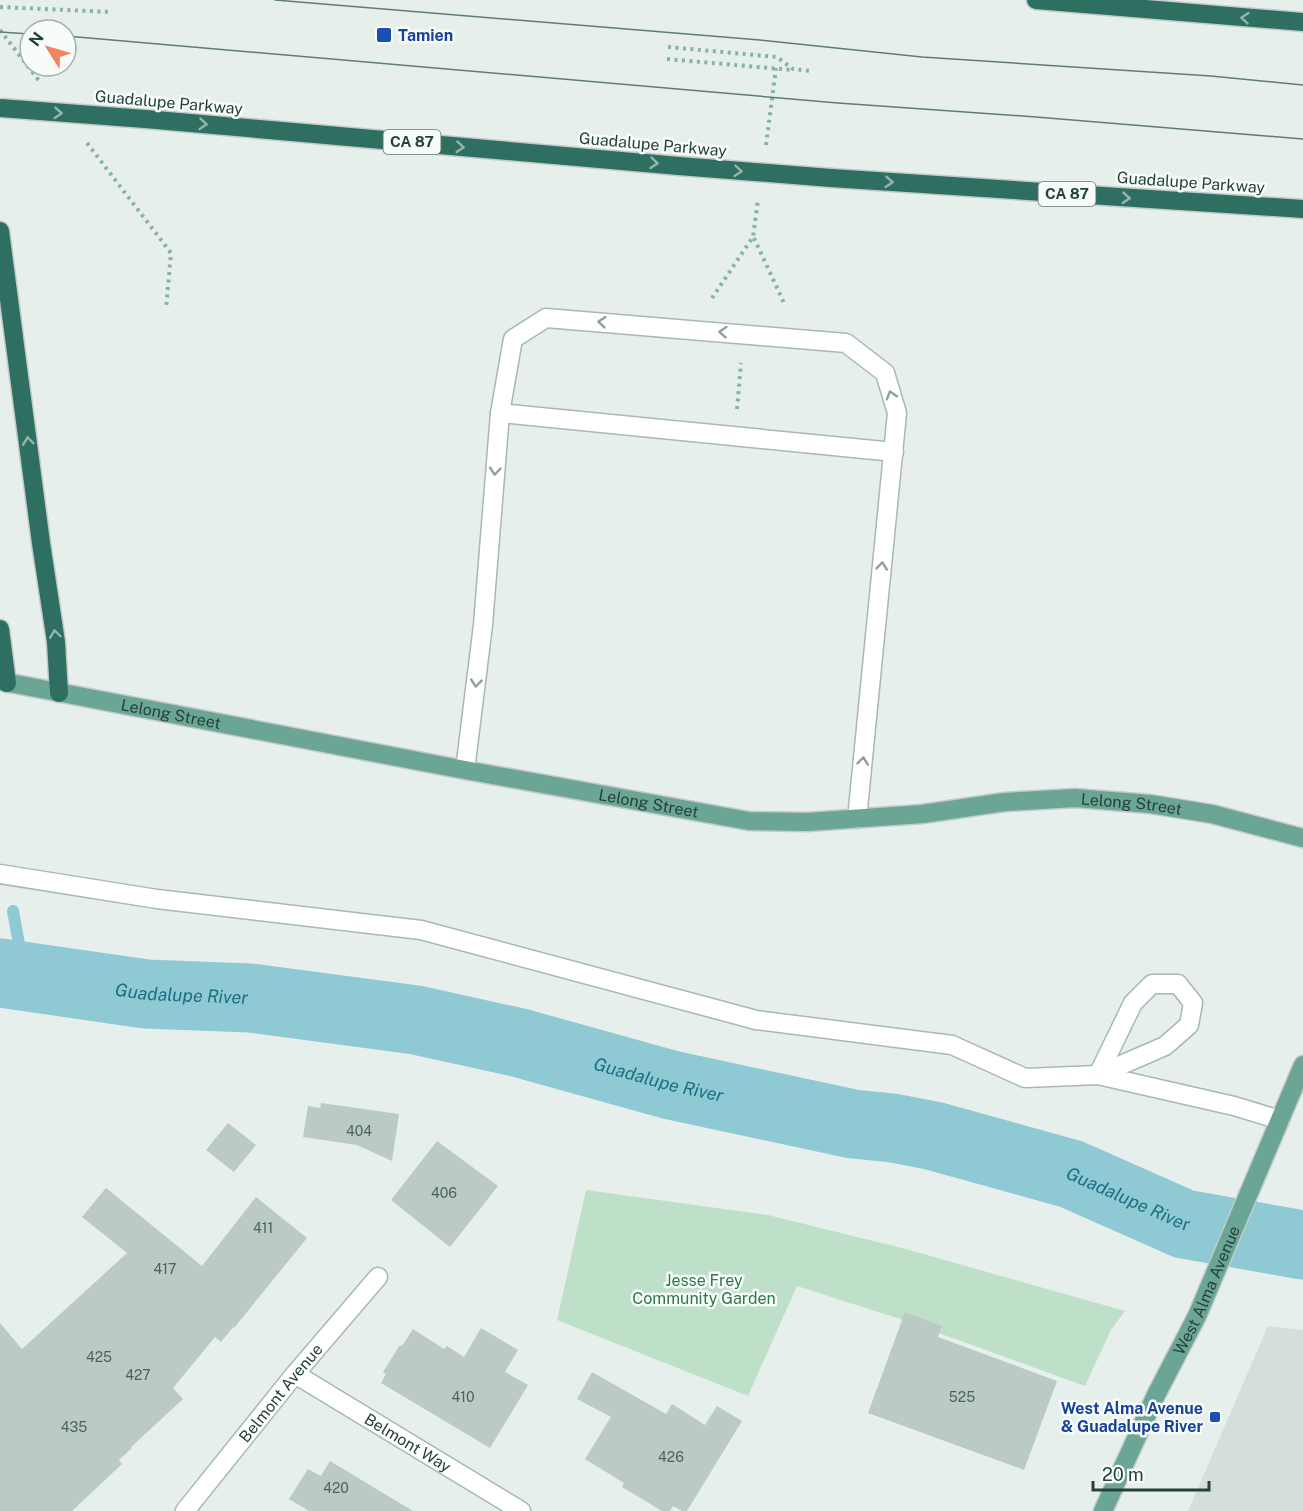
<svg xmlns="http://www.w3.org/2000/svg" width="1303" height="1511" viewBox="0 0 1303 1511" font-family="'Public Sans',sans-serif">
  <rect width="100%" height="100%" fill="#e6efeb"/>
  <!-- built -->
  <path fill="#d4dfda" d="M 1268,1326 L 1303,1330 L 1303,1511 L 1188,1511 Z"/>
  <!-- green -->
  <path fill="#bfe0c8" d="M 586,1190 L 768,1215 L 906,1249 L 1125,1311 L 1111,1330 L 1085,1386 L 897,1318 L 797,1286 L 748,1396 L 557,1320 Z"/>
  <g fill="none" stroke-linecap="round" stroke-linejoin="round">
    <!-- stream -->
    <path stroke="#8ec9d4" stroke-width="12" d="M 13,911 L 25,977"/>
    <!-- river -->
    <path stroke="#8ec9d4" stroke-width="69" id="s1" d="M 0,973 L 146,994 L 250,998 L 416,1020 L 520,1043 L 671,1085 L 853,1124 L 893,1128 L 934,1136 L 1071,1174 L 1184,1224 L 1303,1245"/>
  </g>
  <!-- building -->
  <path fill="#bbcac4" d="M 321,1103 L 399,1114 L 392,1161 L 357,1145 L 303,1137 L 308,1106 L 320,1108 Z
    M 228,1123 L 256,1145 L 234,1172 L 206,1150 Z
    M 437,1141 L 498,1186 L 450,1247 L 391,1200 Z
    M 106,1188 L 202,1266 L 256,1197 L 307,1238 L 234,1328 L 233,1327 L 221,1342 L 215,1337 L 173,1388 L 183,1399 L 131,1447 L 132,1448 L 119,1460 L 122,1464 L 72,1511 L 0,1511 L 0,1323 L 22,1349 L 127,1253 L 82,1217 Z
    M 905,1312 L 942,1326 L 938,1337 L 1057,1381 L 1024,1470 L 868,1413 Z
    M 481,1328 L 518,1350 L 505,1372 L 528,1385 L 490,1448 L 381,1383 L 386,1374 L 383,1372 L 400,1345 L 402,1346 L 413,1329 L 444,1349 L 447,1346 L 464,1357 Z
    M 592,1372 L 666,1414 L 672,1404 L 705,1425 L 717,1406 L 742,1421 L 687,1511 L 682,1511 L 673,1506 L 670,1511 L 662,1511 L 622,1487 L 624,1483 L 585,1459 L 611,1417 L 577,1399 Z
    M 330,1461 L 413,1511 L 309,1511 L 289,1499 L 308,1469 L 321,1476 Z"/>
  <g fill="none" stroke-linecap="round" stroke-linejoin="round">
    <defs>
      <g id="minor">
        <path d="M 500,413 L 894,452"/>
        <path d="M 465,770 L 483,625 L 500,413 L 513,339 L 546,318 L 846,343 L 885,373 L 897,413 L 857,819"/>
        <path d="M 0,874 L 157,899 L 421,930 L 756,1020 L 952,1045 L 1025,1078 L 1098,1075 L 1234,1106 L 1280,1120"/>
        <path d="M 1152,984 L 1178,984 L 1193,1003 L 1189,1025 L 1165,1046 L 1098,1075 L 1133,1003 Z"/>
        <path id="s2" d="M 295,1374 L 521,1511"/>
        <path id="s3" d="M 185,1511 L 295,1374 L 378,1277"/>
      </g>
      <g id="major">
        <path id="s4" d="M 0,681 L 465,770 L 749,821 L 807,822 L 922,814 L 1005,802 L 1075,798 L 1150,804 L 1212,814 L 1303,838"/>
        <path id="s5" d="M 1103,1511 L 1156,1395 L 1197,1316 L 1303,1065"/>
      </g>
      <path id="highway" d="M 1036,0 L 1303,22
        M 145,119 L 679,166
        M 831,178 L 1303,209
        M 0,231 L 41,543 L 56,642 L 59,693
        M 0,629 L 7,683"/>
    </defs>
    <!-- minor casing -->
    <use href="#minor" stroke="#a8b8b2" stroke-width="21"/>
    <!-- major casing -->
    <use href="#major" stroke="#c2cac8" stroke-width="21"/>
    <!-- highway casing -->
    <use href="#highway" stroke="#c2cac8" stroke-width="21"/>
    <!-- path -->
    <path stroke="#86b3a5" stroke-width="4" stroke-dasharray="3 4.5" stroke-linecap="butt" d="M 0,7 L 111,12
      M 0,30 L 40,82
      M 668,47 L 777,57 L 793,69 L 811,71
      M 667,59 L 792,70
      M 87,143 L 171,253 L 166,309
      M 766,145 L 776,68
      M 754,238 L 784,303
      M 712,298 L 753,237 L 758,200
      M 737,409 L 741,363"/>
    <!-- minor -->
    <use href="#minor" stroke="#fff" stroke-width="18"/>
    <!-- major -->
    <use href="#major" stroke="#6aa596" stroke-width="18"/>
    <!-- highway -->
    <use href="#highway" stroke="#2f6f62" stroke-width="18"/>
    <!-- tram -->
    <path stroke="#5f7d75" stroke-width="1.5" d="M 275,0 L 760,40 L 922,57 L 1211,76 L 1303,85
      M 0,32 L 30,34
      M 66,36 L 838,103 L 1036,117 L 1303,139"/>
    <defs>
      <path id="highway-bridge" d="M 0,108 L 145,119
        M 679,166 L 831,178"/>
    </defs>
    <!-- highway-bridge casing -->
    <use href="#highway-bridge" stroke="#c2cac8" stroke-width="21" stroke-linecap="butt"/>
    <!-- highway-bridge -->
    <use href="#highway-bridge" stroke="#2f6f62" stroke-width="18"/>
  </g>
  <!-- one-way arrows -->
  <defs><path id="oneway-chevron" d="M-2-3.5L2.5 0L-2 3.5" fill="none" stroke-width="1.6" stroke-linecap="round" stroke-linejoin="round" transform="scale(1.5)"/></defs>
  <g stroke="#93b5ae">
    <use href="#oneway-chevron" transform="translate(1245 18) rotate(-175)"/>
    <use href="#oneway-chevron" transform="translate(58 113) rotate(4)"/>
    <use href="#oneway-chevron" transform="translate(203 124) rotate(5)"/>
    <use href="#oneway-chevron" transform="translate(460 147) rotate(5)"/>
    <use href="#oneway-chevron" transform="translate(654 163) rotate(5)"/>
    <use href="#oneway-chevron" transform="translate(738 171) rotate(5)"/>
    <use href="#oneway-chevron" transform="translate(889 182) rotate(4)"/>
    <use href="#oneway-chevron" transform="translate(1126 198) rotate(4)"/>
    <use href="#oneway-chevron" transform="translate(28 441) rotate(-97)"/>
    <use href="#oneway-chevron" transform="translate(55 634) rotate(-98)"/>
  </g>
  <g stroke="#92a09c">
    <use href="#oneway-chevron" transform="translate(602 322) rotate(-175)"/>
    <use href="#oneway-chevron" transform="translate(723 332) rotate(-176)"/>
    <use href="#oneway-chevron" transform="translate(891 395) rotate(-107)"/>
    <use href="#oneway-chevron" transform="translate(495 471) rotate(95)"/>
    <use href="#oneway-chevron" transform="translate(882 566) rotate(-84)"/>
    <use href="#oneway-chevron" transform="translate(476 683) rotate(96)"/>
    <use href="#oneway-chevron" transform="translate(863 761) rotate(-84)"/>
  </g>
  <!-- markers -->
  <g fill="#1a4fb4" stroke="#f7fbf9" stroke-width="2">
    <rect x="376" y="27" width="16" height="16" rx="3"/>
    <rect x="1209" y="1411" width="12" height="12" rx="3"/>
  </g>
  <g text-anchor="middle" stroke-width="5" stroke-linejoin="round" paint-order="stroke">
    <!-- number labels -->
    <g font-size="14" fill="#4a645c">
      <text x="359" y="1136">404</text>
      <text x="444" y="1198">406</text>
      <text x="263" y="1233">411</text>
      <text x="165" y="1274">417</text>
      <text x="99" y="1362">425</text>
      <text x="138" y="1380">427</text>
      <text x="463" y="1402">410</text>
      <text x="962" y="1402">525</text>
      <text x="74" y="1432">435</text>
      <text x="671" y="1462">426</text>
      <text x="336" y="1493">420</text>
    </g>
    <!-- shield labels -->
    <g fill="#f7fbf9" stroke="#637a73" stroke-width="1.5">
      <rect x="383.5" y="130" width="57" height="24" rx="4.5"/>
      <rect x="1038.5" y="182" width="57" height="24" rx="4.5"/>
    </g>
    <g font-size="15" font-weight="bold" fill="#24423a">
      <text x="412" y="147">CA 87</text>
      <text x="1067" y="199">CA 87</text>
    </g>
    <!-- transit labels -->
    <g font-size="16" font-weight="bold" fill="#164399" stroke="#f7fbf9" text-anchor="start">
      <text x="398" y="41">Tamien</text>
      <text x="1203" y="1414" text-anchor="end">West Alma Avenue<tspan x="1203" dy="18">&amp; Guadalupe River</tspan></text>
    </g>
    <!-- street labels -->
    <g font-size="16" fill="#24423a" stroke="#f7fbf9">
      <text transform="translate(169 102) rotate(5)" y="6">Guadalupe Parkway</text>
      <text transform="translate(653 144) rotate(5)" y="6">Guadalupe Parkway</text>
      <text transform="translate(1191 182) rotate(4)" y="6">Guadalupe Parkway</text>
      <text dy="6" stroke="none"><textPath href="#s4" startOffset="174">Lelong Street</textPath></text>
      <text dy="6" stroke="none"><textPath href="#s4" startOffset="660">Lelong Street</textPath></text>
      <text dy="6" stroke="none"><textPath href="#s4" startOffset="1146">Lelong Street</textPath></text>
      <text dy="6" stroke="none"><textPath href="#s5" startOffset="244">West Alma Avenue</textPath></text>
      <text dy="6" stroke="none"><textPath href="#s3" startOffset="152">Belmont Avenue</textPath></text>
      <text dy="6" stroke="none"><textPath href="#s2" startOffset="132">Belmont Way</textPath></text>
    </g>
    <!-- park labels -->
    <g font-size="16" fill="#2d7a4b" stroke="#f7fbf9">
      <text x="704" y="1286">Jesse Frey<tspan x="704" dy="18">Community Garden</tspan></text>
    </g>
    <!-- water labels -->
    <g font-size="18" font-style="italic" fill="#1c6f80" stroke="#f7fbf9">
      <text dy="6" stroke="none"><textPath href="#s1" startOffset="183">Guadalupe River</textPath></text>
      <text dy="6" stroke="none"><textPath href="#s1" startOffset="669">Guadalupe River</textPath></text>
      <text dy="6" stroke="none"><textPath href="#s1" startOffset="1155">Guadalupe River</textPath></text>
    </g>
  </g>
  <!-- north arrow -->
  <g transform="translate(48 48) rotate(307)"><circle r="28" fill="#f7fbf9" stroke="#a3b1ad" stroke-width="1.5"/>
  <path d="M0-4.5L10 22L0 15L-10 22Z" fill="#f4845f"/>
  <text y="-9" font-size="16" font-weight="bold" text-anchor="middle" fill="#24423a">N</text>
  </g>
  <!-- scale -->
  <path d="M1093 1481v9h116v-9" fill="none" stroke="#24423a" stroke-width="3"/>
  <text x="1102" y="1481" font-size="18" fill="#24423a" stroke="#f7fbf9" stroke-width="4.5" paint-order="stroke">20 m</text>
</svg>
